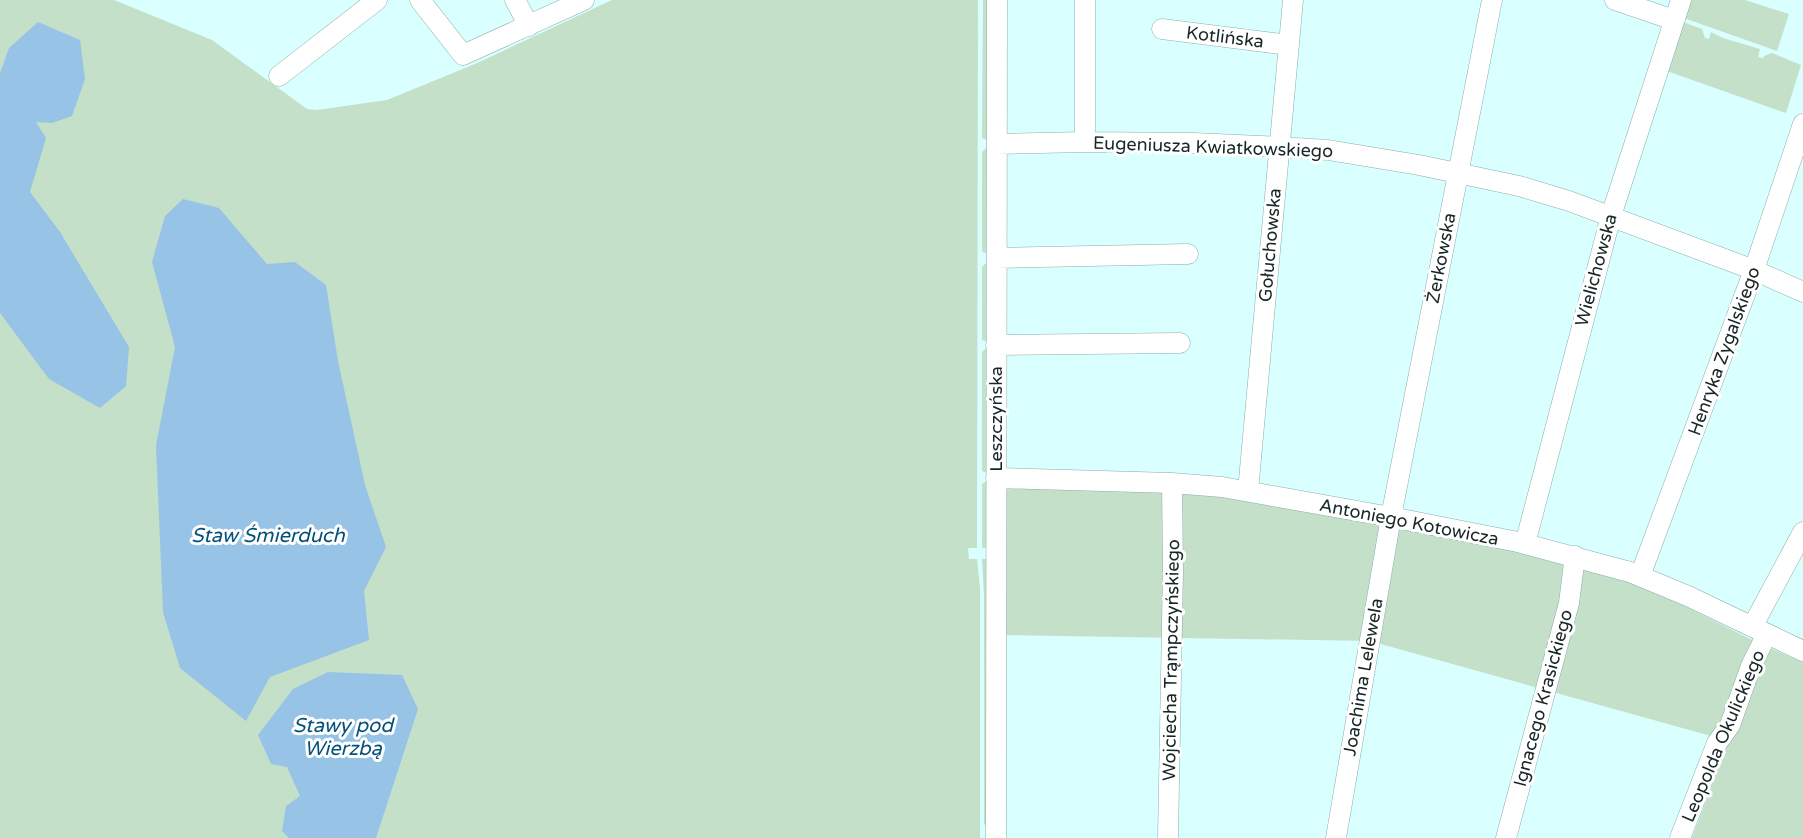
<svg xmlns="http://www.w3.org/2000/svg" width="1803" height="838" viewBox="0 0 1803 838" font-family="'Varela Round',sans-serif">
  <rect width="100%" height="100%" fill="#d9fffe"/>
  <!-- green -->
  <path fill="#c4e0c8" d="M 0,0 L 114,0 L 212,40 L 307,109 L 317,110 L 387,100 L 475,64 L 612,0 L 978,0 L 977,548 L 968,548 L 969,559 L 977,559 L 980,588 L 980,838 L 0,838 Z
    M 983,0 L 989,0 L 989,141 L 982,138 Z
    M 1686,0 L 1745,0 L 1789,14 L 1777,51 L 1681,17 Z
    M 1680,21 L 1702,29 L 1705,38 L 1709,39 L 1711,32 L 1723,38 L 1760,49 L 1758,57 L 1763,58 L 1764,56 L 1772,53 L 1801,65 L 1786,113 L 1664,70 Z
    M 986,148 L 989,148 L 988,254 L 983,252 L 982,250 L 982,152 Z
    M 986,263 L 988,263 L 988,342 L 982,340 L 982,267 Z
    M 986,348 L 989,348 L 989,474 L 982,471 L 982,352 Z
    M 988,480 L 989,548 L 982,548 L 982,484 Z
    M 1005,484 L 1179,491 L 1395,523 L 1567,562 L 1637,582 L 1760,644 L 1803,662 L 1803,838 L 1692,838 L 1729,741 L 1370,641 L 1004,635 Z
    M 982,559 L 989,559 L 988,827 L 984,824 L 984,595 Z"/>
  <!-- water -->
  <path fill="#97c3e6" d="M 38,22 L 80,40 L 85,79 L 72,116 L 52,123 L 36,122 L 46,138 L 30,192 L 60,232 L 129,347 L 126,386 L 100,408 L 49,379 L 0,313 L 0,73 L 9,48 Z
    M 183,199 L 219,208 L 267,264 L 295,262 L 326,285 L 338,361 L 365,485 L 386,547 L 364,591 L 369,640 L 270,677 L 246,721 L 180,668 L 163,612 L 156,445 L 175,347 L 152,262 L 165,216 Z
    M 328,672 L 402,675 L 418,709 L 376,838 L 289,838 L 282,831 L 286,806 L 300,796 L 287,767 L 271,764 L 258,735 L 293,689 Z"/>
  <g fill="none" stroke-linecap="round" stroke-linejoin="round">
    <defs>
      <path id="minor" d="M 420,0 L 463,55 L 584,0
        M 515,0 L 529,26
        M 1085,0 L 1085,142
        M 1615,0 L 1674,20
        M 1162,29 L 1289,45
        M 279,76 L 377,0
        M 997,144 L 1085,142 L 1194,143 L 1280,147 L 1328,150 L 1419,165 L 1519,186 L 1569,201 L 1754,270 L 1803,292
        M 997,258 L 1188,254
        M 996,345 L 1180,343
        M 996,478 L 1172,483 L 1222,487 L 1391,517 L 1518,542 L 1630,572 L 1688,596 L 1803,651
        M 1248,491 L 1293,0
        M 1525,544 L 1611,216 L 1681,0
        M 1640,576 L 1754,270 L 1803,124
        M 1752,627 L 1803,532
        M 996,838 L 997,0
        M 1168,838 L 1173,570 L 1172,483
        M 1336,838 L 1391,517 L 1492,0
        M 1506,838 L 1569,603 L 1575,556
        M 1680,838 L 1717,743 L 1730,725 L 1751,666 L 1767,634"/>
    </defs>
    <!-- minor casing -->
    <use href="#minor" stroke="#8aaead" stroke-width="21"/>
    <!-- minor -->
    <use href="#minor" stroke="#fff" stroke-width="20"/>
  </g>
  <g text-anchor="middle" stroke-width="6" stroke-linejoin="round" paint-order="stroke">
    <!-- street labels -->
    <g font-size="18" fill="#182626" stroke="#fff">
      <text transform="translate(1225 37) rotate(7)" y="6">Kotlińska</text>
      <text transform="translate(1213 147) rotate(2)" y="6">Eugeniusza Kwiatkowskiego</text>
      <text transform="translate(1270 245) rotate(-85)" y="6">Gołuchowska</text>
      <text transform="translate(1441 258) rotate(-79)" y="6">Żerkowska</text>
      <text transform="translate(1596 270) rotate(-75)" y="6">Wielichowska</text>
      <text transform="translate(1724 351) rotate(-70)" y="6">Henryka Zygalskiego</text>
      <text transform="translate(996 419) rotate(-90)" y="6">Leszczyńska</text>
      <text transform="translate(1409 522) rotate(11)" y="6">Antoniego Kotowicza</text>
      <text transform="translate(1171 660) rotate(-89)" y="6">Wojciecha Trąmpczyńskiego</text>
      <text transform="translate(1363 677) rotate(-80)" y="6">Joachima Lelewela</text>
      <text transform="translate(1543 698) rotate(-75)" y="6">Ignacego Krasickiego</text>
      <text transform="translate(1723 736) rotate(-67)" y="6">Leopolda Okulickiego</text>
    </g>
    <!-- water labels -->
    <g font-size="20" font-style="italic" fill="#04517c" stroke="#fff">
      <text x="268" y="542">Staw Śmierduch</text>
      <text x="343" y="732">Stawy pod<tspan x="343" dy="23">Wierzbą</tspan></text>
    </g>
  </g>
</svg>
